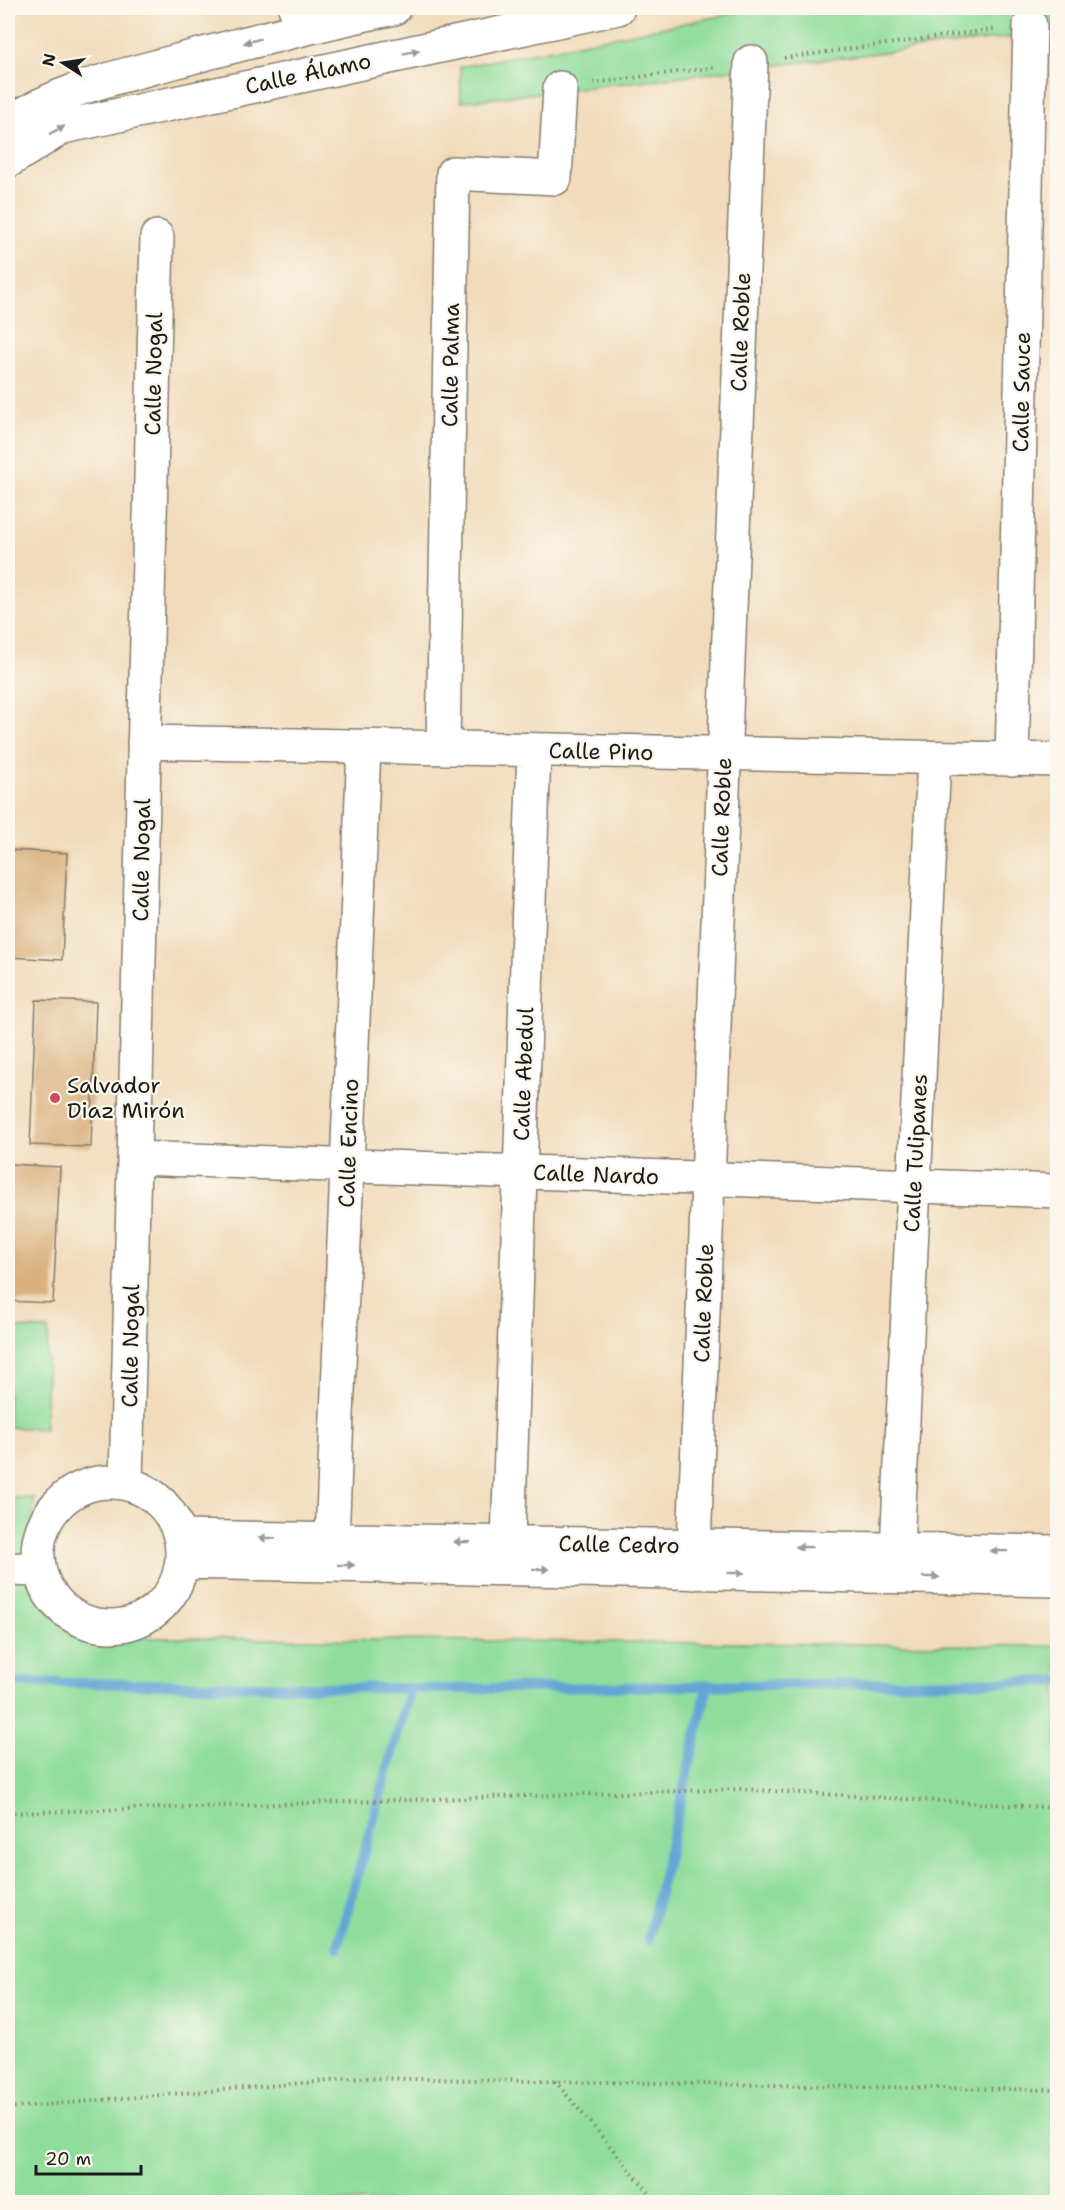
<svg xmlns="http://www.w3.org/2000/svg" width="1065" height="2210" viewBox="0 0 1065 2210" font-family="'Shantell Sans',sans-serif">
  <rect width="100%" height="100%" fill="#fbf7ec"/>
  <filter id="ink" filterUnits="userSpaceOnUse"><feTurbulence type="fractalNoise" baseFrequency=".0167" numOctaves="2"/><feDisplacementMap in="SourceGraphic" scale="12" xChannelSelector="R" yChannelSelector="G"/><feConvolveMatrix kernelMatrix="1 2 1 2 8 2 1 2 1" color-interpolation-filters="sRGB"/></filter>
  <filter id="wash" filterUnits="userSpaceOnUse"><feTurbulence type="fractalNoise" baseFrequency=".008" numOctaves="4" result="noise"/><feDisplacementMap in="SourceGraphic" scale="24" xChannelSelector="R" yChannelSelector="G"/><feGaussianBlur stdDeviation="1.35" result="paint"/><feColorMatrix in="noise" values="0 0 0 0 0 0 0 0 0 0 0 0 0 0 0 0 0 1.4 0 .05"/><feComposite in="paint" operator="in"/></filter>
  <g filter="url(#wash)">
    <rect width="100%" height="100%" fill="#f1dbbb"/>
    <!-- green -->
    <path fill="#8fdd9b" stroke="#567c5c" stroke-width="1.5" d="M 761,8 L 1057,8 L 1057,32 L 461,102 L 460,67 Z
      M 8,1328 L 48,1329 L 45,1429 L 8,1427 Z
      M 8,1498 L 35,1498 L 25,1567 L 39,1600 L 73,1637 L 1057,1646 L 1057,2202 L 8,2202 Z"/>
    <g fill="none" stroke-linecap="round" stroke-linejoin="round">
      <!-- stream -->
      <path stroke="#62a4d5" stroke-width="10" d="M 8,1682 L 448,1689 L 1058,1681
        M 648,1940 L 708,1685
        M 337,1948 L 410,1689"/>
    </g>
    <g id="blocks">
      <!-- building -->
      <path fill="#d9b17e" d="M 8,850 L 67,853 L 62,960 L 8,957 Z
        M 36,1000 L 96,1002 L 91,1147 L 30,1145 Z
        M 8,1164 L 60,1167 L 53,1303 L 8,1301 Z"/>
    </g>
  </g>
  <g filter="url(#ink)">
    <use href="#blocks" fill-opacity="0" stroke="#867c6c" stroke-width="1.5"/>
    <g fill="none" stroke-linecap="round" stroke-linejoin="round">
      <defs>
        <path id="minor" d="M 295,8 L 309,26
          M 144,742 L 1058,760
          M 443,748 L 453,173 L 555,178 L 560,88
          M 1012,760 L 1030,25
          M 134,1158 L 1058,1191
          M38 1554a72 72 0 1 1 144 0a72 72 0 1 1-144 0Z
          M 126,1482 L 157,237
          M 181,1537 L 1058,1552
          M 332,1540 L 364,747
          M 508,1542 L 534,750
          M 897,1549 L 934,758
          M 182,1562 L 1058,1580
          M 8,1569 L 39,1570
          M 693,1573 L 751,62"/>
        <path id="major" d="M 8,124 C 58,89 119,77 177,61 C 249,42 321,23 394,8
          M 8,161 L 63,127 L 618,8"/>
      </defs>
      <!-- minor casing -->
      <use href="#minor" stroke="#867c6c" stroke-width="36"/>
      <!-- major casing -->
      <use href="#major" stroke="#867c6c" stroke-width="36"/>
      <!-- path -->
      <path stroke="#867c6c" stroke-width="4" stroke-dasharray="1.5 4.5" stroke-linecap="butt" d="M 784,58 L 996,29
        M 593,83 L 717,67
        M 8,1813 L 740,1789 L 1058,1808
        M 555,2081 L 657,2202
        M 8,2108 L 362,2078 L 1058,2090"/>
      <!-- minor -->
      <use href="#minor" stroke="#fff" stroke-width="33"/>
      <!-- major -->
      <use href="#major" stroke="#fff" stroke-width="33"/>
    </g>
    <!-- one-way arrows -->
    <defs><path id="oneway-solid" d="M-6-.8H1V-3.2L6.5 0L1 3.2V.8H-6Z" transform="scale(1.5)"/></defs>
    <g fill="#999">
      <use href="#oneway-solid" transform="translate(252 41) rotate(165)"/>
      <use href="#oneway-solid" transform="translate(411 52) rotate(-12)"/>
      <use href="#oneway-solid" transform="translate(57 130) rotate(-27)"/>
      <use href="#oneway-solid" transform="translate(267 1538) rotate(-179)"/>
      <use href="#oneway-solid" transform="translate(462 1542) rotate(-179)"/>
      <use href="#oneway-solid" transform="translate(804 1547) rotate(-179)"/>
      <use href="#oneway-solid" transform="translate(999 1551) rotate(-179)"/>
      <use href="#oneway-solid" transform="translate(346 1565) rotate(1)"/>
      <use href="#oneway-solid" transform="translate(541 1569) rotate(1)"/>
      <use href="#oneway-solid" transform="translate(736 1573) rotate(1)"/>
      <use href="#oneway-solid" transform="translate(931 1577) rotate(1)"/>
    </g>
  </g>
  <!-- markers -->
  <circle fill="#d1495b" stroke="#fbf7ec" stroke-width="2" cx="55" cy="1098" r="6"/>
  <g text-anchor="middle" stroke-width="4.5" stroke-linejoin="round" paint-order="stroke">
    <!-- street labels -->
    <g font-size="22" fill="#1c1c1c" stroke="#fbf7ec">
      <text transform="translate(308 73) rotate(-12)" y="8">Calle Álamo</text>
      <text transform="translate(740 332) rotate(-88)" y="8">Calle Roble</text>
      <text transform="translate(450 365) rotate(-89)" y="8">Calle Palma</text>
      <text transform="translate(153 374) rotate(-89)" y="8">Calle Nogal</text>
      <text transform="translate(1021 392) rotate(-89)" y="8">Calle Sauce</text>
      <text transform="translate(601 751) rotate(1)" y="8">Calle Pino</text>
      <text transform="translate(721 817) rotate(-88)" y="8">Calle Roble</text>
      <text transform="translate(141 860) rotate(-89)" y="8">Calle Nogal</text>
      <text transform="translate(523 1074) rotate(-88)" y="8">Calle Abedul</text>
      <text transform="translate(348 1143) rotate(-88)" y="8">Calle Encino</text>
      <text transform="translate(915 1153) rotate(-87)" y="8">Calle Tulipanes</text>
      <text transform="translate(596 1174) rotate(2)" y="8">Calle Nardo</text>
      <text transform="translate(703 1303) rotate(-88)" y="8">Calle Roble</text>
      <text transform="translate(130 1346) rotate(-89)" y="8">Calle Nogal</text>
      <text transform="translate(619 1544) rotate(1)" y="8">Calle Cedro</text>
    </g>
    <!-- poi labels -->
    <g font-size="22" fill="#1c1c1c" stroke="#fbf7ec" text-anchor="start">
      <text x="67" y="1093">Salvador<tspan x="67" dy="25">Diaz Mirón</tspan></text>
    </g>
  </g>
  <!-- margin -->
  <rect width="1065" height="2210" fill="none" stroke="#fbf7ec" stroke-width="30"/>
  <!-- north arrow -->
  <g transform="translate(63 63) rotate(282)" stroke="#fbf7ec" stroke-width="4.5" paint-order="stroke">
  <path d="M0-4.5L10 22L0 15L-10 22Z" fill="#1c1c1c"/>
  <text y="-9" font-size="16" font-weight="bold" text-anchor="middle" fill="#1c1c1c">N</text>
  </g>
  <!-- scale -->
  <path d="M36 2165v9h105v-9" fill="none" stroke="#1c1c1c" stroke-width="3"/>
  <text x="45" y="2165" font-size="18" fill="#1c1c1c" stroke="#fbf7ec" stroke-width="4.5" paint-order="stroke">20 m</text>
</svg>
